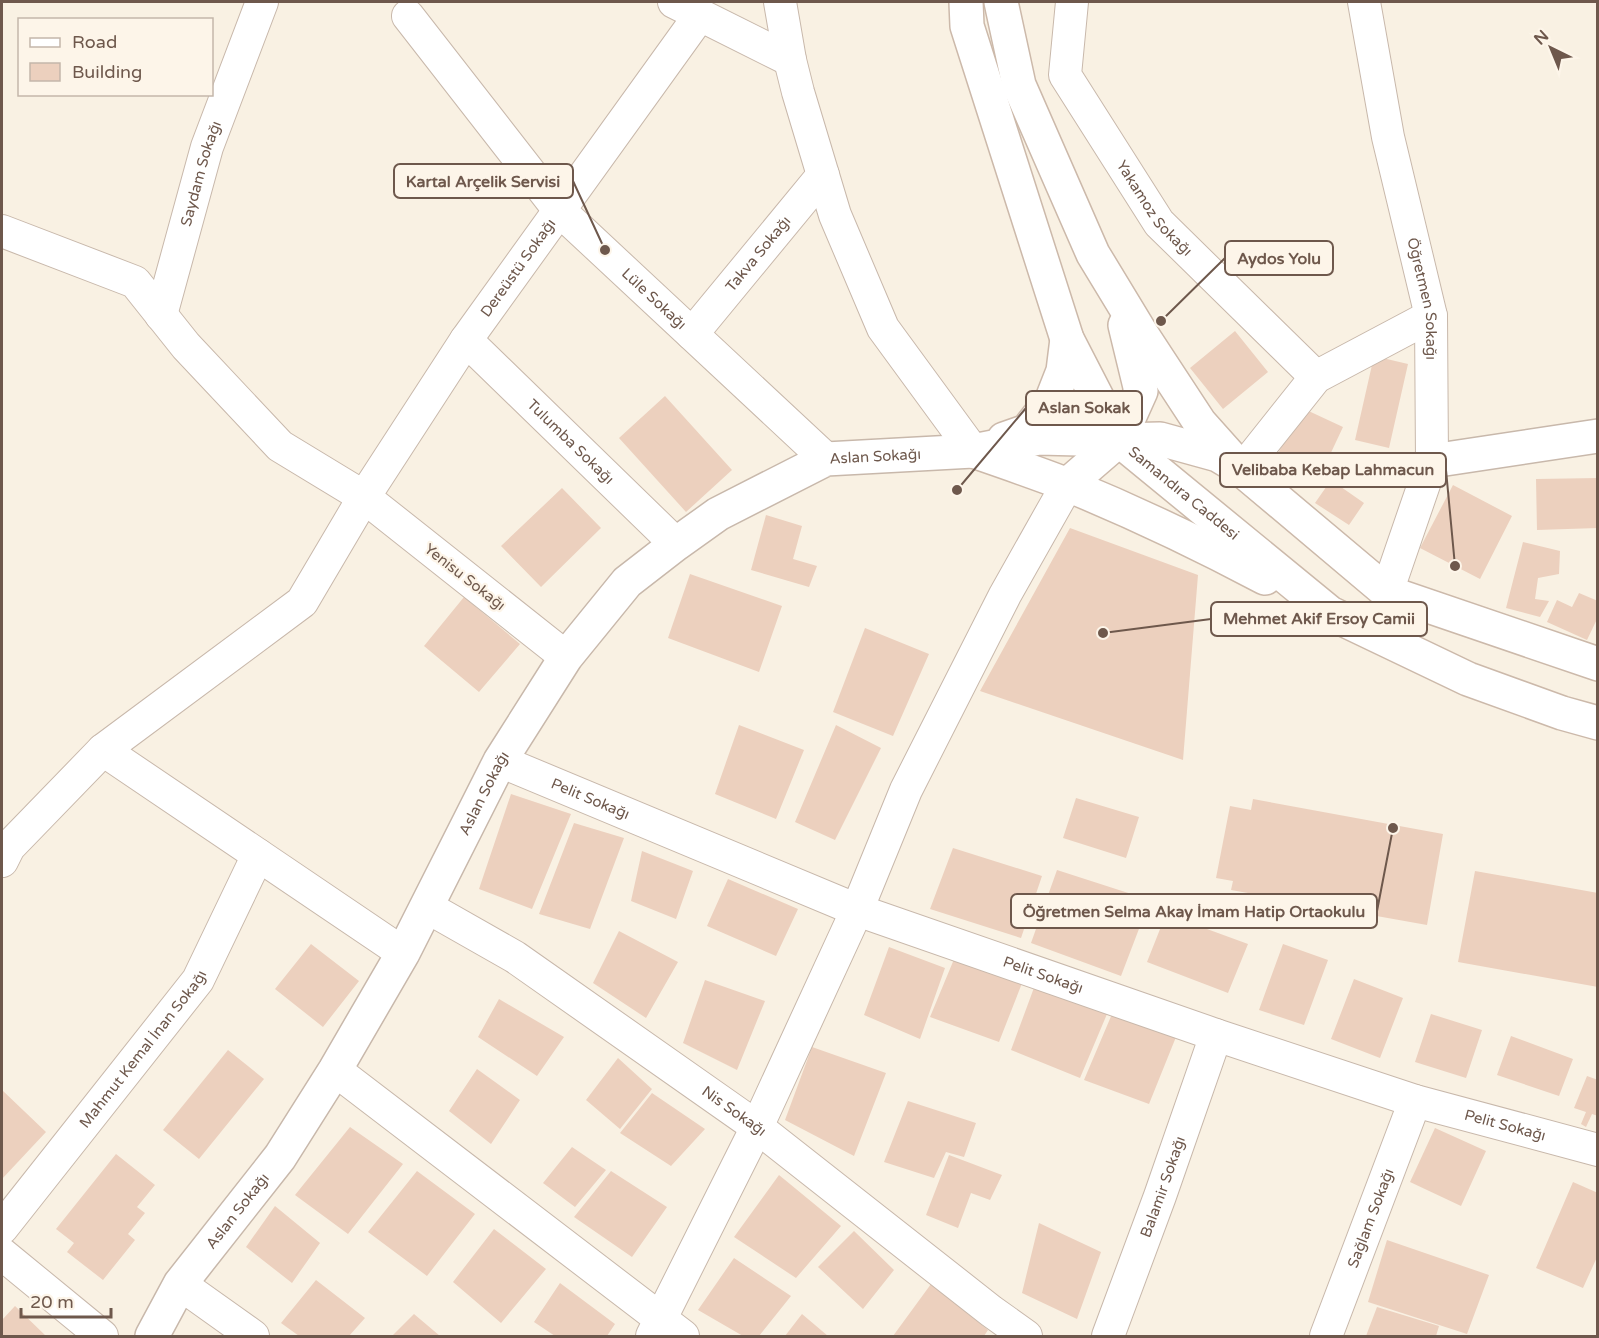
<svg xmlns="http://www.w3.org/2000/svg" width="1599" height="1338" viewBox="0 0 1599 1338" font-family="'Varela Round',sans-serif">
  <rect width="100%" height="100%" fill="#f9f1e3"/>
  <!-- building -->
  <path fill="#ecd0be" d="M 1235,331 L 1268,372 L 1223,409 L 1190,368 Z
    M 1374,356 L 1408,364 L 1389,448 L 1355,440 Z
    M 665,396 L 732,470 L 686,512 L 619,438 Z
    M 1300,407 L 1343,427 L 1321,474 L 1278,454 Z
    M 1598,478 L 1598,528 L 1537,530 L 1536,479 Z
    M 1331,480 L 1364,503 L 1349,525 L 1315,503 Z
    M 1453,485 L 1512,516 L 1480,579 L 1420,548 Z
    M 562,488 L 601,528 L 541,587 L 501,546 Z
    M 766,515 L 802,526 L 793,559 L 817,566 L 809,587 L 751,570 Z
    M 1070,528 L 1198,575 L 1183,760 L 980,691 Z
    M 1523,542 L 1560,551 L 1559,574 L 1538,578 L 1535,599 L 1549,601 L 1540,617 L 1506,608 Z
    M 690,574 L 782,606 L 759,672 L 668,638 Z
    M 1579,593 L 1598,601 L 1598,617 L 1587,640 L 1547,622 L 1557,600 L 1572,607 Z
    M 464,597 L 520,644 L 479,692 L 424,646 Z
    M 865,628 L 929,654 L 893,736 L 833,712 Z
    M 739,725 L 804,750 L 776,819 L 715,794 Z
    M 836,725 L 881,748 L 835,840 L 795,822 Z
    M 511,794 L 571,814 L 532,909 L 479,889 Z
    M 1076,798 L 1139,817 L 1126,858 L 1063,838 Z
    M 1253,799 L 1443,834 L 1427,925 L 1231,890 L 1233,881 L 1216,878 L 1230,806 L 1251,810 Z
    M 574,823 L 624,838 L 590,929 L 539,914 Z
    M 953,848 L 1042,876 L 1021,938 L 930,909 Z
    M 642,851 L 693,871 L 676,919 L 631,901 Z
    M 1057,870 L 1150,900 L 1121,976 L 1031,943 Z
    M 1475,871 L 1598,893 L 1598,987 L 1458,962 Z
    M 728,879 L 798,909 L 776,956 L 707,926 Z
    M 1166,914 L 1248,944 L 1228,993 L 1147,962 Z
    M 619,931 L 678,962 L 646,1018 L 593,983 Z
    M 311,944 L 359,981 L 323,1027 L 275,989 Z
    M 1283,944 L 1328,960 L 1304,1025 L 1259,1010 Z
    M 889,947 L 945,968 L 920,1039 L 864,1015 Z
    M 957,952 L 1026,973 L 999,1042 L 930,1017 Z
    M 1354,979 L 1403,998 L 1380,1058 L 1331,1039 Z
    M 705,980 L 765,1001 L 737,1070 L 683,1043 Z
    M 1035,985 L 1107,1014 L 1080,1078 L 1011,1050 Z
    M 499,999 L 564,1037 L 537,1076 L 478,1037 Z
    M 1112,1014 L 1176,1037 L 1149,1104 L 1084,1080 Z
    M 1431,1014 L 1482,1030 L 1466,1078 L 1415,1062 Z
    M 1511,1036 L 1573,1059 L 1559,1096 L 1497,1075 Z
    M 812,1047 L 886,1073 L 854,1156 L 785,1120 Z
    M 228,1050 L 264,1079 L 199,1159 L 163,1130 Z
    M 618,1058 L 652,1089 L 620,1129 L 586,1100 Z
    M 477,1069 L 520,1100 L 491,1144 L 449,1111 Z
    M 1587,1076 L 1598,1080 L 1598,1116 L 1592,1114 L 1586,1127 L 1581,1124 L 1586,1112 L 1574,1108 Z
    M 2,1090 L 46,1132 L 2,1179 Z
    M 652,1093 L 705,1129 L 671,1166 L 620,1133 Z
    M 908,1101 L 976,1123 L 964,1157 L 946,1152 L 934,1178 L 884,1162 Z
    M 350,1127 L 403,1164 L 348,1234 L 295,1195 Z
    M 1435,1128 L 1486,1151 L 1461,1206 L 1410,1182 Z
    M 572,1147 L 606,1170 L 575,1207 L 543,1183 Z
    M 116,1154 L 155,1185 L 137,1207 L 145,1213 L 128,1234 L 135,1240 L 103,1280 L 67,1252 L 74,1243 L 56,1229 Z
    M 949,1155 L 1002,1175 L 990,1200 L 971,1193 L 958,1228 L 926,1215 Z
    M 417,1171 L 475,1214 L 427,1276 L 368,1232 Z
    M 611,1171 L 667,1207 L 632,1257 L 574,1217 Z
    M 779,1175 L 841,1226 L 796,1278 L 734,1237 Z
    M 1573,1182 L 1598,1193 L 1598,1255 L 1583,1288 L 1536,1268 Z
    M 275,1206 L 320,1243 L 292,1283 L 246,1247 Z
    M 1039,1223 L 1101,1252 L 1077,1319 L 1022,1293 Z
    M 494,1229 L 546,1269 L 501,1323 L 453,1282 Z
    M 854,1231 L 894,1270 L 863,1309 L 818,1267 Z
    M 1387,1240 L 1489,1275 L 1467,1334 L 1368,1302 Z
    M 734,1258 L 791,1296 L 759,1336 L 743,1336 L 698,1310 Z
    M 316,1280 L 365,1318 L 349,1336 L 299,1336 L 281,1323 Z
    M 560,1283 L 615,1324 L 607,1336 L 555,1336 L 534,1322 Z
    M 931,1284 L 988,1330 L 984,1336 L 893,1336 Z
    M 15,1306 L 46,1336 L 2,1336 L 2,1320 Z
    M 1377,1307 L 1439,1326 L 1436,1336 L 1366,1336 Z
    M 414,1314 L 440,1336 L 392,1336 Z
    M 802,1314 L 828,1336 L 785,1336 Z"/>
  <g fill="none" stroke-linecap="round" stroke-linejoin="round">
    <defs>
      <g id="minor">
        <path d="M 674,2 L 790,60"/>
        <path d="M 780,2 L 790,60 L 798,92 L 835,215 L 883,328 L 973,451"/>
        <path id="s1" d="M 1072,2 L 1065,75 L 1159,223 L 1316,377"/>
        <path id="s2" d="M 1364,2 L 1388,137 L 1431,316 L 1432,461 L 1387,592"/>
        <path id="s3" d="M 408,16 L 559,210 L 826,459"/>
        <path d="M 2,231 L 135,282 L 186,346 L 280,446 L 364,497 L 302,602 L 103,750 L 403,953"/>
        <path id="s4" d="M 161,315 L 207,147 L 262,2"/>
        <path id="s5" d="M 692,334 L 823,175"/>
        <path id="s6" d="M 466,340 L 676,544"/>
        <path d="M 1242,470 L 1316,377 L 1431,316"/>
        <path id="s7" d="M 566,657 L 364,497 L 466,340 L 700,15"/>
        <path id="s8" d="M 500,761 L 857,910 L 1216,1035 L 1415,1101 L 1598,1150"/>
        <path d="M 2,861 L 9,847 L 103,750"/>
        <path id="s9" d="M 427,907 L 515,957 L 757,1127 L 991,1311 L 1026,1336"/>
        <path d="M 335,1070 L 683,1336"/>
        <path id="s10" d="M 2,1228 L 198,980 L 258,855"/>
        <path d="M 2,1254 L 102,1336"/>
        <path d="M 180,1284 L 253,1336"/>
        <path d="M 652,1336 L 757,1127 L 857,910 L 906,790 L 1005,595 L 1067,485"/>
        <path id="s11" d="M 1108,1336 L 1160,1196 L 1216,1035"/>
        <path id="s12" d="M 1326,1336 L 1415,1101"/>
      </g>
      <g id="tertiary">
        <path d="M 1432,461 L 1598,436"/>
        <path id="s13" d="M 152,1336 L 180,1284 L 280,1157 L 335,1070 L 403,953 L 500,761 L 566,657 L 627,582 L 676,544 L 718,514 L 826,459 L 973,451"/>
      </g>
      <g id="secondary">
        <path id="s14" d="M 966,2 L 967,26 L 1067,339 L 1119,440 L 1330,613 L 1468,679 L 1562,713 L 1598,723"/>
        <path d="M 1001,2 L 1019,85 L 1093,254 L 1141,333 L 1200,423 L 1242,470 L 1387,592 L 1598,664"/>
        <path d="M 1004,439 L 1027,431 L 1052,399 L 1063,371 L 1067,339"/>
        <path d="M 973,451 C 1005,462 1037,473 1068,485 C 1136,513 1201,544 1265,578"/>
        <path d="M 973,451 L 1039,438 L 1119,440 L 1160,439 L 1218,455 L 1233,464"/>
        <path d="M 1067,485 L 1119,440 L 1141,391 L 1125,325"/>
      </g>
    </defs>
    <!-- minor casing -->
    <use href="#minor" stroke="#c8b8ab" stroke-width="34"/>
    <!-- tertiary casing -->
    <use href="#tertiary" stroke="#c8b8ab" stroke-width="36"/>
    <!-- secondary casing -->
    <use href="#secondary" stroke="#ccb9aa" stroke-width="36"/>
    <!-- minor -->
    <use href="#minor" stroke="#fff" stroke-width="32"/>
    <!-- tertiary -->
    <use href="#tertiary" stroke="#fff" stroke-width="33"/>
    <!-- secondary -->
    <use href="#secondary" stroke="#fff" stroke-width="33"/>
  </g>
  <g text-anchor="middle" stroke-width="4.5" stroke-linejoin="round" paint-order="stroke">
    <!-- street labels -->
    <g font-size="15" fill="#6e584c" stroke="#fdf5e9">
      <text dy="5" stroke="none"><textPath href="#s4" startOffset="147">Saydam Sokağı</textPath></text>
      <text dy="5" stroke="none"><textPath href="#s1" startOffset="234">Yakamoz Sokağı</textPath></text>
      <text dy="5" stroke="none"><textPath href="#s5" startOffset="104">Takva Sokağı</textPath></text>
      <text dy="5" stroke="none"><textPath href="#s7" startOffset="534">Dereüstü Sokağı</textPath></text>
      <text dy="5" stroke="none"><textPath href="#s2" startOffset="303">Öğretmen Sokağı</textPath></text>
      <text dy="5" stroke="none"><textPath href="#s3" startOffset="376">Lüle Sokağı</textPath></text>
      <text dy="5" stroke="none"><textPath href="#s6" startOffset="146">Tulumba Sokağı</textPath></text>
      <text dy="5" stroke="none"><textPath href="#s13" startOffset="1178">Aslan Sokağı</textPath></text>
      <text dy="5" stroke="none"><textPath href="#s14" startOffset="550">Samandıra Caddesi</textPath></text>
      <text transform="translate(465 577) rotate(38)" y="5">Yenisu Sokağı</text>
      <text dy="5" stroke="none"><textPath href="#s13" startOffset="638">Aslan Sokağı</textPath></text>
      <text dy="5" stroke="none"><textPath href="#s8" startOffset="98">Pelit Sokağı</textPath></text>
      <text dy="5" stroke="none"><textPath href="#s8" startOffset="584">Pelit Sokağı</textPath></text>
      <text dy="5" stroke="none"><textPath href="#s10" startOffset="228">Mahmut Kemal İnan Sokağı</textPath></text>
      <text dy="5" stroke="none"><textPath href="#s9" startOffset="369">Nis Sokağı</textPath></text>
      <text dy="5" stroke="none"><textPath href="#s8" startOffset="1070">Pelit Sokağı</textPath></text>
      <text dy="5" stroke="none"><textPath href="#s11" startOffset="159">Balamir Sokağı</textPath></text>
      <text dy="5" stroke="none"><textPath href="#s13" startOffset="152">Aslan Sokağı</textPath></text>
      <text dy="5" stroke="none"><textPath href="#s12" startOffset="126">Sağlam Sokağı</textPath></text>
    </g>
  </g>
  <!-- callouts -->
  <path fill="none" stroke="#6e584c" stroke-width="2" d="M605 250L573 181M1161 321L1225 258M957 490L1026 408M1455 566L1446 470M1103 633L1211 619M1393 828L1377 911"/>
  <g fill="#6e584c" stroke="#fdf5e9" stroke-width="2">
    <circle cx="605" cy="250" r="6"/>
    <circle cx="1161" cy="321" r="6"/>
    <circle cx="957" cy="490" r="6"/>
    <circle cx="1455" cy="566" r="6"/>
    <circle cx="1103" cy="633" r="6"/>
    <circle cx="1393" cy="828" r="6"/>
  </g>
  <g fill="#fdf5e9" stroke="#6e584c" stroke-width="2">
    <rect x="394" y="164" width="179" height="34" rx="6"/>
    <rect x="1225" y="241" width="108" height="34" rx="6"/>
    <rect x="1026" y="391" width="116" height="34" rx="6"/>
    <rect x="1220" y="453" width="226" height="34" rx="6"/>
    <rect x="1211" y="602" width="216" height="34" rx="6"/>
    <rect x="1011" y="894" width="366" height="34" rx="6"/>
  </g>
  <g font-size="16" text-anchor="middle" font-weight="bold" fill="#6e584c">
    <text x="483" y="187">Kartal Arçelik Servisi</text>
    <text x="1279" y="264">Aydos Yolu</text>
    <text x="1084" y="413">Aslan Sokak</text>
    <text x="1333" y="475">Velibaba Kebap Lahmacun</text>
    <text x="1319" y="624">Mehmet Akif Ersoy Camii</text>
    <text x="1194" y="917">Öğretmen Selma Akay İmam Hatip Ortaokulu</text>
  </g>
  <!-- border -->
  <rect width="1599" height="1338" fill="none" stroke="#6e584c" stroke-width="6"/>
  <!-- legend -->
  <rect x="18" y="18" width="195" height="78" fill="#fdf5e9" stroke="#c4b6aa" stroke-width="1.5"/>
  <rect x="30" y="38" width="30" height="9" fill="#ffffff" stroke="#c4b6aa" stroke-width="1.5"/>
  <text x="72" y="48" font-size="18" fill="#6e584c">Road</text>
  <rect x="30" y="63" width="30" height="18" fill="#ecd0be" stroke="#c4b6aa" stroke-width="1.5"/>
  <text x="72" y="78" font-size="18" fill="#6e584c">Building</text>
  <!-- north arrow -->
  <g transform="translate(1551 48) rotate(317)" stroke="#fdf5e9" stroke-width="4.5" paint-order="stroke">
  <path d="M0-4.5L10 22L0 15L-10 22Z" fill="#6e584c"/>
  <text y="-9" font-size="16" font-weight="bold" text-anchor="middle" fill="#6e584c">N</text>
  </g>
  <!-- scale -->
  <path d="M21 1308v9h90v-9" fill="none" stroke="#6e584c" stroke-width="3"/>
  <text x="30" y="1308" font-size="18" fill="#6e584c" stroke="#fdf5e9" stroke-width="4.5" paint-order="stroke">20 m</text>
</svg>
